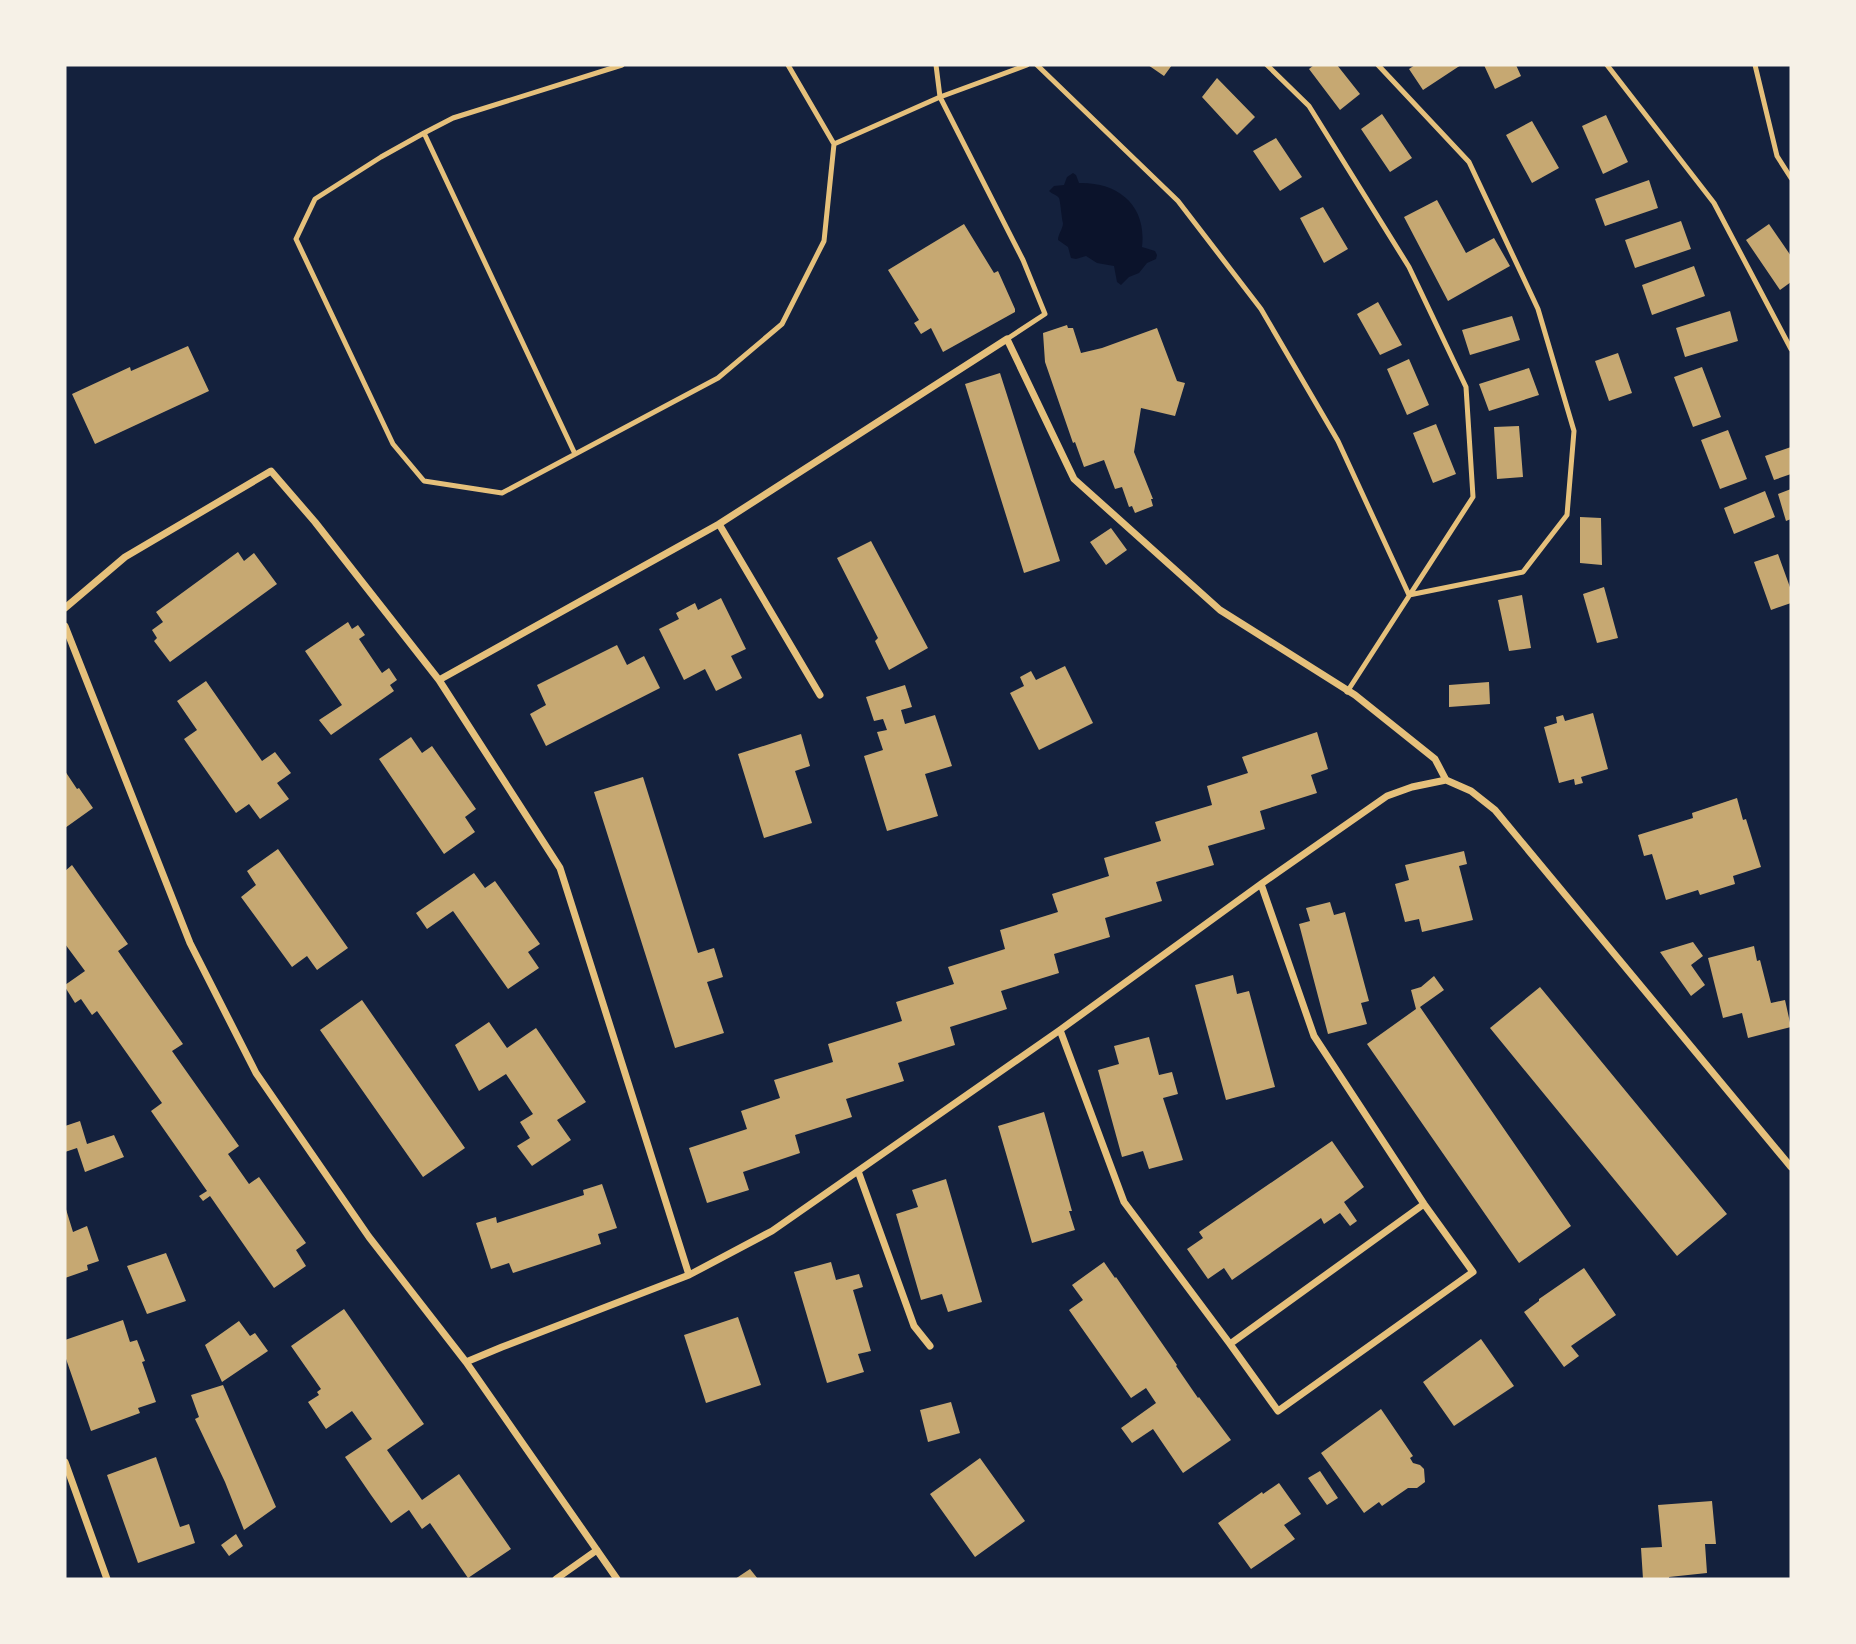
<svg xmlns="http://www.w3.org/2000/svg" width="1856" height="1644" viewBox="0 0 1856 1644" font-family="'Roboto Serif',serif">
  <rect width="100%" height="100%" fill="#14213d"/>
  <!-- water -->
  <path fill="#0b132b" d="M 1073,173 L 1076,175 L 1079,183 C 1118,182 1147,205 1142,247 L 1155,251 L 1157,255 L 1156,259 L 1147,263 L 1139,273 L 1129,277 L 1121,285 L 1117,282 L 1114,266 L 1097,263 L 1086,256 L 1076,259 L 1071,258 L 1068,247 L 1058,240 C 1058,234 1063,229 1063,223 C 1062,220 1060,199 1059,198 C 1057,195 1052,194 1049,191 L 1054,186 L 1064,185 L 1067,177 Z"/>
  <!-- building -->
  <path fill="#c6a872" d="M 1148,65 L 1172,65 L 1164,76 Z
    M 1314,65 L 1337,65 L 1360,94 L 1340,110 L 1309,69 Z
    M 1415,65 L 1461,65 L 1423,90 L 1409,69 Z
    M 1484,65 L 1516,65 L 1521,76 L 1495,89 Z
    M 1217,78 L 1255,117 L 1237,135 L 1202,97 Z
    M 1382,114 L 1412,158 L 1390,172 L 1361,129 Z
    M 1606,115 L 1628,162 L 1603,174 L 1582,126 Z
    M 1532,121 L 1559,168 L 1532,183 L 1506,135 Z
    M 1276,138 L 1302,177 L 1280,191 L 1253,151 Z
    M 1649,180 L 1658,208 L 1605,226 L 1595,199 Z
    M 1437,200 L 1466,253 L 1494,238 L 1510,266 L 1448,301 L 1404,217 Z
    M 1323,207 L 1348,249 L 1324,263 L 1300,218 Z
    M 1681,221 L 1691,249 L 1635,268 L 1625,240 Z
    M 964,224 L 994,273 L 998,271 L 1015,309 L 1015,312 L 943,352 L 931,328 L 921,334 L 914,323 L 919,320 L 888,270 Z
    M 1769,224 L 1791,256 L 1791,282 L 1780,290 L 1746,240 Z
    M 1694,266 L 1705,296 L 1652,315 L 1642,285 Z
    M 1378,302 L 1402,345 L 1380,355 L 1357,314 Z
    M 1730,311 L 1738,341 L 1685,357 L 1676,328 Z
    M 1512,316 L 1520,340 L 1470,355 L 1462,330 Z
    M 1067,325 L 1068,328 L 1073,328 L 1081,353 L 1102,348 L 1157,328 L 1177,381 L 1185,383 L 1175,416 L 1141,408 L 1134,452 L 1153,499 L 1151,499 L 1153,506 L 1135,513 L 1132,506 L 1129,507 L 1122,487 L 1115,489 L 1104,460 L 1084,467 L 1075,442 L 1073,443 L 1045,362 L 1043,333 Z
    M 188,346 L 209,391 L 95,444 L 72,394 L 130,367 L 131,371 Z
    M 1618,353 L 1632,393 L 1609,401 L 1595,361 Z
    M 1409,359 L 1429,405 L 1407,415 L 1387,369 Z
    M 1702,367 L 1721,417 L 1693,427 L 1674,377 Z
    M 1529,368 L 1539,395 L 1489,411 L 1479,384 Z
    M 1000,373 L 1060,561 L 1024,573 L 965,384 Z
    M 1436,424 L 1456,474 L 1433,483 L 1413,433 Z
    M 1519,426 L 1523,477 L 1497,479 L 1494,427 Z
    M 1728,430 L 1747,479 L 1720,489 L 1701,440 Z
    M 1791,447 L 1791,474 L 1774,480 L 1765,456 Z
    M 1791,489 L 1791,519 L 1786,521 L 1778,494 Z
    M 1765,491 L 1775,517 L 1734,534 L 1724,508 Z
    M 1580,517 L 1601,518 L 1602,565 L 1580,563 Z
    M 1111,528 L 1127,550 L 1106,565 L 1090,542 Z
    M 871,541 L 928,648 L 889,670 L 875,641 L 878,638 L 837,558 Z
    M 238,552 L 244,561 L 254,553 L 277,584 L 170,662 L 154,641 L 157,638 L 152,630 L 163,622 L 156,612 Z
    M 1778,554 L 1791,590 L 1791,603 L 1771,610 L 1754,562 Z
    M 1604,587 L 1618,638 L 1597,643 L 1583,594 Z
    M 1522,595 L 1531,648 L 1509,651 L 1498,600 Z
    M 721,598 L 746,649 L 731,656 L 742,678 L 716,691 L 705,669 L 684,680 L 659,629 L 679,619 L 676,613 L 695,603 L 698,610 Z
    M 348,622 L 352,629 L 358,625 L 365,635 L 359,639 L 382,673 L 389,668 L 397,680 L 390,685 L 394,691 L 331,735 L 319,720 L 342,705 L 305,651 Z
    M 617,645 L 627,665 L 644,656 L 660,688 L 546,746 L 530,714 L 546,705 L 537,685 Z
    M 1065,666 L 1093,723 L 1039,750 L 1010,693 L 1024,686 L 1020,677 L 1031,671 L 1036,680 Z
    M 206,681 L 262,761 L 275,752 L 291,773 L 277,783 L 289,799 L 260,819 L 249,804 L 236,813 L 184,739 L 197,730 L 177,701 Z
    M 1489,682 L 1490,704 L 1449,707 L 1449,685 Z
    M 905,685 L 912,707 L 901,710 L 905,724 L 935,715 L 952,766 L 925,774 L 938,816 L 887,831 L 864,756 L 883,750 L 877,732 L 887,730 L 883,719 L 874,721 L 866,697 Z
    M 1593,713 L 1608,769 L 1581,777 L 1583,783 L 1575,785 L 1574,779 L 1559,783 L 1544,727 L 1557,723 L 1556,717 L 1563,715 L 1565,721 Z
    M 1317,732 L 1328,769 L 1311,775 L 1317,793 L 1260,811 L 1265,829 L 1208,846 L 1214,865 L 1156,882 L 1162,901 L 1105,918 L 1110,937 L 1054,954 L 1059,973 L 1001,991 L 1007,1009 L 950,1027 L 955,1045 L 898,1063 L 904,1081 L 846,1099 L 852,1117 L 795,1135 L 800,1153 L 743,1172 L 749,1190 L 707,1203 L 689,1148 L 747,1129 L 741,1111 L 780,1098 L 774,1080 L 833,1062 L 828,1044 L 902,1021 L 896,1002 L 954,984 L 948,967 L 1005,949 L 1000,930 L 1058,912 L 1052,894 L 1109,876 L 1104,858 L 1161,841 L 1155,822 L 1212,805 L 1207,786 L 1248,773 L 1242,757 Z
    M 801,734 L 810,766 L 795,771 L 812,823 L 764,838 L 738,754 Z
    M 411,737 L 422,753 L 432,746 L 476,809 L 465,817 L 475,832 L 444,854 L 379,759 Z
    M 65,771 L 77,789 L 79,788 L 93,808 L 65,828 Z
    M 643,777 L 698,953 L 714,948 L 723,977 L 707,982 L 724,1033 L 675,1048 L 594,792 Z
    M 1737,798 L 1743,820 L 1746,819 L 1761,867 L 1733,876 L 1735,884 L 1700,895 L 1698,890 L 1666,900 L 1652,854 L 1644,856 L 1638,835 L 1693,818 L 1692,813 Z
    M 278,849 L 348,948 L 317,970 L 307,956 L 292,967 L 241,897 L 256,885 L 247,871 Z
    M 1464,851 L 1467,864 L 1459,866 L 1473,920 L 1422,932 L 1419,919 L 1405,922 L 1395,884 L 1409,880 L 1405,865 Z
    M 72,865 L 128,944 L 118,951 L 183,1044 L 172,1051 L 239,1146 L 228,1154 L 249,1184 L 259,1177 L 306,1243 L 296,1250 L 306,1266 L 274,1288 L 210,1196 L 203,1201 L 199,1196 L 207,1191 L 151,1111 L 162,1103 L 97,1011 L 92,1015 L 81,999 L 75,1003 L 65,987 L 65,985 L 85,971 L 65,944 L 65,871 Z
    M 474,873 L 485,888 L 495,881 L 540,944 L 528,952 L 539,968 L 508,989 L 453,911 L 427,929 L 416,913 Z
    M 1330,902 L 1334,915 L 1345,912 L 1369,1001 L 1361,1003 L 1367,1024 L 1328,1034 L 1299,924 L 1310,921 L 1306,908 Z
    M 1693,942 L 1703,956 L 1691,965 L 1705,985 L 1691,996 L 1660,952 Z
    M 1754,946 L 1757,961 L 1760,960 L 1771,1003 L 1785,1000 L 1791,1027 L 1748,1038 L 1742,1013 L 1723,1018 L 1708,958 Z
    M 1233,975 L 1237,994 L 1249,991 L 1275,1087 L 1226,1100 L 1195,985 Z
    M 1434,976 L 1444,990 L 1420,1007 L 1571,1226 L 1519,1263 L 1367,1044 L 1416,1009 L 1411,990 L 1421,987 Z
    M 1540,987 L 1727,1214 L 1677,1256 L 1490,1028 Z
    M 362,1000 L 465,1148 L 423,1177 L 320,1030 Z
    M 489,1022 L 507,1048 L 536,1028 L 586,1102 L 557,1120 L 571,1140 L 532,1166 L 517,1146 L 530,1138 L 520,1122 L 533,1114 L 506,1074 L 479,1091 L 455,1045 Z
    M 1149,1037 L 1159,1075 L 1172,1072 L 1178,1094 L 1163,1098 L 1183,1160 L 1149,1169 L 1143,1151 L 1122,1157 L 1098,1070 L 1119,1064 L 1114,1046 Z
    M 1044,1112 L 1072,1211 L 1069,1211 L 1075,1230 L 1032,1243 L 998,1126 Z
    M 80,1121 L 87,1144 L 114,1135 L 124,1157 L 85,1172 L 77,1148 L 65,1152 L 65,1126 Z
    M 1332,1141 L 1364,1187 L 1344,1202 L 1357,1221 L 1350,1226 L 1340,1213 L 1324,1224 L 1321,1218 L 1232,1280 L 1224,1268 L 1208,1279 L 1187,1249 L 1203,1238 L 1199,1232 Z
    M 946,1179 L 982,1302 L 948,1312 L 942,1294 L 921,1300 L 896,1214 L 918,1207 L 912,1190 Z
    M 602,1184 L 617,1228 L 598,1234 L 601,1244 L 513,1273 L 509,1263 L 491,1269 L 476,1223 L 496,1217 L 497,1223 L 584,1195 L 583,1190 Z
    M 65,1206 L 73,1232 L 87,1226 L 99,1261 L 87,1265 L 88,1270 L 65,1278 Z
    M 166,1253 L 186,1301 L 147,1314 L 127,1266 Z
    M 831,1262 L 836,1280 L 859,1274 L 863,1287 L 853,1290 L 871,1351 L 858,1354 L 864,1372 L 827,1383 L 794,1272 Z
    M 1104,1262 L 1115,1278 L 1116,1277 L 1177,1365 L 1176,1366 L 1198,1398 L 1199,1397 L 1231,1440 L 1183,1473 L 1153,1429 L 1132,1443 L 1121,1428 L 1156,1403 L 1146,1388 L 1131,1398 L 1069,1310 L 1083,1300 L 1072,1285 Z
    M 1584,1268 L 1616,1315 L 1571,1346 L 1579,1356 L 1564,1367 L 1524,1312 L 1539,1301 L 1539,1299 Z
    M 344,1309 L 424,1424 L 387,1450 L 403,1473 L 422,1500 L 459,1474 L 511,1549 L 468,1578 L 430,1523 L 422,1529 L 409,1510 L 391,1523 L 371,1495 L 345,1457 L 372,1439 L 352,1411 L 326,1429 L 308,1402 L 319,1395 L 317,1392 L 321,1389 L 291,1346 Z
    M 738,1317 L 761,1385 L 706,1403 L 684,1335 Z
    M 123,1320 L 130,1342 L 137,1340 L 145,1361 L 142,1362 L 156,1402 L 138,1408 L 140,1413 L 91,1431 L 65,1356 L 65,1340 Z
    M 239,1321 L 250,1336 L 255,1333 L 268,1351 L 222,1382 L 205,1345 Z
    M 1481,1339 L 1514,1386 L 1454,1426 L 1423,1382 Z
    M 223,1385 L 276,1507 L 244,1530 L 225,1482 L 195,1419 L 199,1417 L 191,1395 Z
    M 951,1402 L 960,1433 L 928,1442 L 920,1410 Z
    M 1381,1409 L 1413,1456 L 1410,1458 L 1413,1463 L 1420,1465 L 1424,1469 L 1425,1482 L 1417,1488 L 1408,1488 L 1382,1506 L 1379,1502 L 1364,1513 L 1321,1453 Z
    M 156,1457 L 180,1527 L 189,1524 L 195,1543 L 138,1563 L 107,1475 Z
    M 980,1458 L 1025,1521 L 975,1557 L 930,1494 Z
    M 1320,1471 L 1338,1498 L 1327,1505 L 1308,1478 Z
    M 1279,1483 L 1301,1514 L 1284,1525 L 1295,1539 L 1251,1569 L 1218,1523 L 1262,1492 L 1263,1494 Z
    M 1712,1501 L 1716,1544 L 1705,1544 L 1707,1573 L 1669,1577 L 1669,1579 L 1643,1579 L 1641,1548 L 1662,1547 L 1658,1505 Z
    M 236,1534 L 243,1546 L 229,1556 L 221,1545 Z
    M 750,1569 L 758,1579 L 735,1579 Z"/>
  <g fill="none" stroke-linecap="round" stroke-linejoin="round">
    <!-- service -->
    <path stroke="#e5c07b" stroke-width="5" d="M 622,65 L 453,118 L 424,133 L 381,157 L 315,199 L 296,239 L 393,444 L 424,481 L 502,493 L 718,378 L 782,324 L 824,241 L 834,144 L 788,65
      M 936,65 L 940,97 L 1023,260 L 1045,314 L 1007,339
      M 1037,65 L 1178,201 L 1261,309 L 1338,441 L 1409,595
      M 1267,65 L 1309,106 L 1409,267 L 1466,387 L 1473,497 L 1347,692
      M 1378,65 L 1469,162 L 1538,309 L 1574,431 L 1567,515 L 1523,572 L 1409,595
      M 1607,65 L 1714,203 L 1791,349
      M 1755,65 L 1777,156 L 1791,178
      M 424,133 L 575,454
      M 834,144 L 940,97 L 1027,65"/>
    <!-- minor -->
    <path stroke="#e5c07b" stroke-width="7" d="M 719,524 L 820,695
      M 65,608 L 125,557 L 271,471 L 315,522 L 439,680 L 560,868 L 689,1275
      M 65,626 L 190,943 L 256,1073 L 369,1237 L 466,1362 L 617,1579
      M 439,680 L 719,524 L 1007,339 L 1074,479 L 1220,610 L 1355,695 L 1435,759 L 1446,780 L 1471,791 L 1495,810 L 1791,1167
      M 1261,884 L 1314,1036 L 1424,1204 L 1473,1272 L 1278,1411 L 1230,1344 L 1424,1204
      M 1060,1030 L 1124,1202 L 1230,1344
      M 858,1171 L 914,1326 L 930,1346
      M 466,1362 L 502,1347 L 689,1275 L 772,1231 L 1060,1030 L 1261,884 L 1387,796 L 1412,787 L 1446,780
      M 65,1462 L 107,1579
      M 556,1579 L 597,1550"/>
  </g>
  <!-- border -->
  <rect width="1856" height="1644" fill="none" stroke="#f6f1e7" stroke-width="133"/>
</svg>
